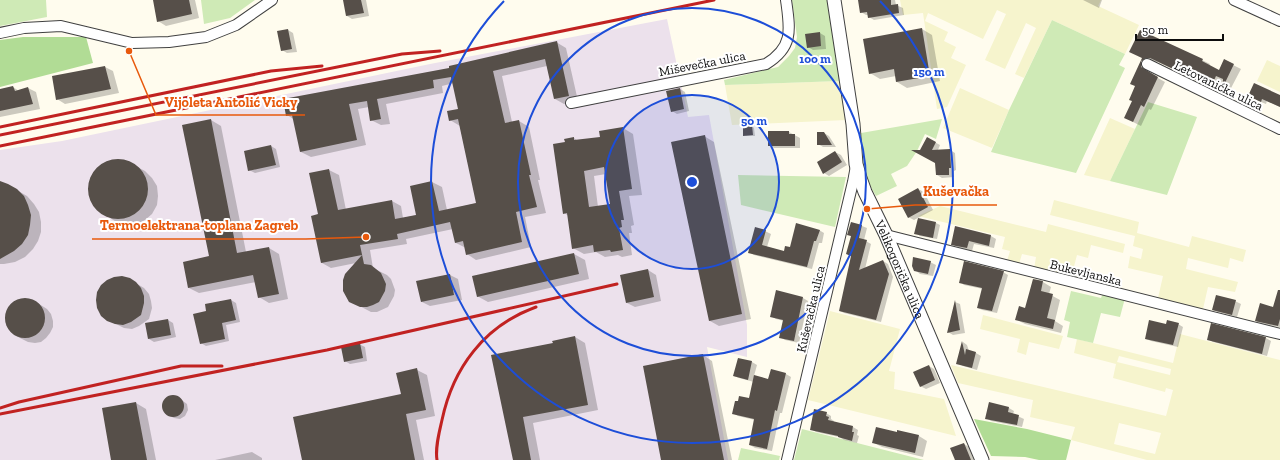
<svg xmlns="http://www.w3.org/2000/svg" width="1280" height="460" viewBox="0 0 1280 460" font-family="'Zilla Slab',serif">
  <rect width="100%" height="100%" fill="#fffcee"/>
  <!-- industrial -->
  <path fill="#ece1ec" d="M 667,19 L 688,117 L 709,115 L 747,325 L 747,357 L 707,347 L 728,460 L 0,460 L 0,150 L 62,141 L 430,64 Z"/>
  <!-- farmland -->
  <path fill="#f6f4cd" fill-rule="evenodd" d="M 900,0 L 1101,0 L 1098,6 L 1139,25 L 1125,54 L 1052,20 L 1024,78 L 1015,74 L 1036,28 L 1026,23 L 1005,69 L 985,60 L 1006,14 L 997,10 L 983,39 L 928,13 L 925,21 L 948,32 L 944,41 L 956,47 L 951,58 L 966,65 L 947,107 L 937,109 L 923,13 L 903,15 Z
    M 1267,60 L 1280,66 L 1280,92 L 1257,81 Z
    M 840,81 L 846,120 L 732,125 L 725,85 Z
    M 960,88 L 1009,110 L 992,148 L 943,128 Z
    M 1110,118 L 1135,129 L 1110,181 L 1084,175 Z
    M 1054,200 L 1139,222 L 1137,233 L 1189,247 L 1192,236 L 1246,250 L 1243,262 L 1230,258 L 1228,268 L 1188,258 L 1186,269 L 1238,282 L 1235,292 L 1208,287 L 1203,309 L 1158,298 L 1163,276 L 1128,268 L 1130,256 L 1141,259 L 1143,249 L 1133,246 L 1135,236 L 1050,215 Z
    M 940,206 L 1046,232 L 1048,224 L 1125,244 L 1123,253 L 1091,245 L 1088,258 L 1077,255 L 1071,278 L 1034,269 L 1036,257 L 1022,254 L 1019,264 L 1007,261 L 1010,251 L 1002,249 L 1005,237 L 918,216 Z
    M 830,311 L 900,329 L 889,371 L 895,372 L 894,389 L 944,399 L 956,436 L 808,400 Z
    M 983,315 L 1063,336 L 1059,349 L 1029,342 L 1026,355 L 1017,352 L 1020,339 L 980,329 Z
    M 1180,334 L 1280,360 L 1280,460 L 1147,460 L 1071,440 L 1075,427 L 1030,417 L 1033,400 L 958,383 L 951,365 L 1166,416 L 1173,390 L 1166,388 L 1165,392 L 1113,378 L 1116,364 L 1074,353 L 1077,339 L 1173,363 ZM 1119,356 L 1171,369 L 1170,375 L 1117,362 ZM 1119,423 L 1161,433 L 1155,454 L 1114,444 Z"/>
  <!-- green -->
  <path fill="#cfeab6" d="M 0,0 L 46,0 L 47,17 L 0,26 Z
    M 201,0 L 255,0 L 230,18 L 204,24 Z
    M 792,0 L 829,0 L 840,81 L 725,85 L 724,80 L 778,67 L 789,56 L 795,48 L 797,37 Z
    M 1052,20 L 1125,54 L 1119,65 L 1125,68 L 1076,173 L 991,152 L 1009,110 Z
    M 1148,102 L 1197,117 L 1167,195 L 1110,181 Z
    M 942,119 L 936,139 L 925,134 L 917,151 L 907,166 L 891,174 L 897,186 L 876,196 L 866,179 L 863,162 L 861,133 Z
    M 738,175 L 846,177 L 835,227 L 741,205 Z
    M 1071,291 L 1101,298 L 1103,293 L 1125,298 L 1120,317 L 1101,313 L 1093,343 L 1067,337 L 1070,322 L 1064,320 Z
    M 802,429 L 924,460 L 794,460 Z
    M 741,448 L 780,456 L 779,460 L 738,460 Z"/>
  <!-- forest -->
  <path fill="#b1dc95" d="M 23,37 L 86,37 L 93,63 L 0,87 L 0,40 Z
    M 974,419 L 1027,429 L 1071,440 L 1066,460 L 1039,460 L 1025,457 L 991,456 Z"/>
  <!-- shadow -->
  <path fill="#0003" fill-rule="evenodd" d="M 154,0 L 195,0 L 199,18 L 166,26 L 158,21 Z
    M 347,0 L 366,0 L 369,16 L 352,19 L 347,16 Z
    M 859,0 L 895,0 L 896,5 L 903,8 L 904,15 L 874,20 L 869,17 L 869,15 L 866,15 L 861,12 Z
    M 1083,0 L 1102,0 L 1099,8 Z
    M 922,29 L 932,35 L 940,81 L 907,88 L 897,82 L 896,76 L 880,79 L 870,73 Z
    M 288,30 L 293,33 L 297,52 L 287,53 L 282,50 Z
    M 820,33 L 825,36 L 826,49 L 813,50 L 808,47 Z
    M 556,42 L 566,48 L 578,101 L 564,104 L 555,99 L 547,66 L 502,76 L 512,122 L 519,121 L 529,127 L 540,180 L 538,180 L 546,213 L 525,217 L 531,247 L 476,260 L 467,254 L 466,248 L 456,243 L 453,229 L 406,239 L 407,244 L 370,250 L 373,268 L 387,275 L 391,279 L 395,290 L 394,296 L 388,307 L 377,312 L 371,312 L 350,301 L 356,263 L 331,268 L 322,263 L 319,215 L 310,174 L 329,170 L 339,175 L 346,210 L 392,201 L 401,206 L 403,218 L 417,215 L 432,182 L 442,187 L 447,210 L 477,203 L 460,126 L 450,120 L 459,110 L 454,83 L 442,86 L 443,93 L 386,104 L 390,124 L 381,125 L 371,120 L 369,107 L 358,109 L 366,145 L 311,157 L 301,152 L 295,120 L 287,115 L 450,69 Z
    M 1138,56 L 1202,60 L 1210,64 L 1209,66 L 1220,71 L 1233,65 L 1241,69 L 1230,90 L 1224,86 L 1224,80 L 1219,91 L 1158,62 L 1151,62 L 1148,69 L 1149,73 L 1165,82 L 1151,110 L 1149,109 L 1141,126 L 1133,122 L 1133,101 L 1136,86 L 1131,83 L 1143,58 Z
    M 105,67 L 113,71 L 119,93 L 65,104 L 57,99 Z
    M 13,87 L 19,91 L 28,88 L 36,92 L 40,109 L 0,117 L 0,90 Z
    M 680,89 L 685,92 L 689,111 L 677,114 L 672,111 Z
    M 1280,96 L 1280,107 L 1267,101 L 1266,104 L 1254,99 Z
    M 211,120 L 221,126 L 246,252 L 269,248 L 279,254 L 288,299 L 269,303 L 259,297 L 256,282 L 199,293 L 189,288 L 210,257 Z
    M 752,126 L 754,128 L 755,136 L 746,136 L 744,135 L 744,127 Z
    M 623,128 L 633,134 L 642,195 L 629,196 L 634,225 L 631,226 L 632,233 L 629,233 L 632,255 L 622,257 L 618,255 L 605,257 L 596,252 L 584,254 L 573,248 L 569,216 L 564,213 L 566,143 L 574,138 L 578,141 L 601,138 ZM 606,174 L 611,204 L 598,207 L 594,176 Z
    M 769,132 L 789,132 L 800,138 L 800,148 L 774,148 L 769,145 Z
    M 824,133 L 829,136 L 836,147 L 823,147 L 818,144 Z
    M 704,136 L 714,142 L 751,319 L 719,326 L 710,321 Z
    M 927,138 L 940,145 L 938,150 L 950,150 L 955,153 L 956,170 L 954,171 L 954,177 L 942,178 L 937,175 L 936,162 L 921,151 Z
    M 271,146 L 276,149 L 280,167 L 255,173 L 249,170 Z
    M 835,152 L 841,155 L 847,165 L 829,176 L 824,173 Z
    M 117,161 L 126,161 L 145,171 L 152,178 L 157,186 L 158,196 L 157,205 L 152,214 L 145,220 L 137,224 L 127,225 L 118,223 L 107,216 L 99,211 L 93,204 L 90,196 L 89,188 L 91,179 L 95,172 L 101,166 L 109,162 Z
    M 0,182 L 8,185 L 27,196 L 34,204 L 39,212 L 41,222 L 41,232 L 38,241 L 33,249 L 25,257 L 15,262 L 4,264 L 0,264 Z
    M 918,189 L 924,192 L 933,210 L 914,220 L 908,217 Z
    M 918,219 L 936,223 L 940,225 L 937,239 L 920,236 L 916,233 Z
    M 852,223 L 862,226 L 867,228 L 864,240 L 871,244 L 865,269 L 883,261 L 888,264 L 893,277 L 881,322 L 844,313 L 840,311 L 852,257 L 852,237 L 849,235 Z
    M 956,228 L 991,236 L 996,239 L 994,248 L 974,244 L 972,251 L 957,247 L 952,244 Z
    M 819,230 L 824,233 L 822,243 L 819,243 L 812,269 L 754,255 L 749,252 L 765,231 L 771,234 L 767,247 L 785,252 Z
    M 574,254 L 585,260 L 589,279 L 488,302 L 477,296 Z
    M 930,262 L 936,265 L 933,276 L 920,274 L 915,270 Z
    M 648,270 L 656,275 L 661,301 L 635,307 L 627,303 Z
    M 1003,272 L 1008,275 L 997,313 L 982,310 L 978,308 L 983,289 L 964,285 L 960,282 Z
    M 450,275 L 458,279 L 462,300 L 430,306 L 422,302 Z
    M 129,279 L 144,288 L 149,294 L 151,301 L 152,308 L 149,319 L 139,326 L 132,329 L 124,328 L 108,320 Z
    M 1033,280 L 1043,282 L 1051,287 L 1049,294 L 1060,300 L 1055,321 L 1063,326 L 1061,333 L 1025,324 L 1017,320 L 1026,309 Z
    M 777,291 L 803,298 L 808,301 L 799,343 L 785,340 L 780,337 L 784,321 L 776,319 L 771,316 Z
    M 20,299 L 27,299 L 33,300 L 47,309 L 51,314 L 53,321 L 53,327 L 50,333 L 46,338 L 41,342 L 35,343 L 28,342 L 14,335 L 9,330 L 6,325 L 5,318 L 6,312 L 9,307 L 14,302 Z
    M 231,300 L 236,303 L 240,322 L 226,325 L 229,341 L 206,346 L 201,343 L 207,312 Z
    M 1235,301 L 1241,304 L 1237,317 L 1218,312 L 1213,310 Z
    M 955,302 L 960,304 L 965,333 L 953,335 L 948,332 Z
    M 1280,307 L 1280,327 L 1261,324 L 1256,321 L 1273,308 Z
    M 168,320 L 173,323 L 176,337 L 154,342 L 149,339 Z
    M 1178,324 L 1183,327 L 1178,347 L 1151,341 L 1146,339 L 1167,325 Z
    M 1212,325 L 1266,338 L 1271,341 L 1267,356 L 1213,342 L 1208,339 Z
    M 575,337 L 585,343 L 598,410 L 533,423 L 540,460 L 514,460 L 492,356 L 554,344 Z
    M 963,342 L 967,345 L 969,351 L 976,353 L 981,356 L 977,370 L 963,366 L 958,363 Z
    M 359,344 L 365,347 L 367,361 L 350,364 L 345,361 Z
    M 703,355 L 712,361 L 732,460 L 662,460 Z
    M 738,359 L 752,362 L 757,365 L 754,376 L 769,380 L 772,370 L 786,374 L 791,377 L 782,413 L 780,413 L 772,451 L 755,448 L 750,445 L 755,420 L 738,416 L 733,413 L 749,400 L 754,382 L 739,378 L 734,376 Z
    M 929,366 L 934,369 L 940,383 L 926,389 L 920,386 Z
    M 417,370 L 427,375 L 435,416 L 416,420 L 424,460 L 303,460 L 402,395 Z
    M 173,396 L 179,398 L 187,404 L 188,410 L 185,416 L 180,419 L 174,418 L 168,415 L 165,413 L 163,407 L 163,404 L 166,398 Z
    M 136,403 L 146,409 L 156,460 L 112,460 Z
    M 989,403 L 1009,408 L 1014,411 L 1013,414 L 1024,419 L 1022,427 L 991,421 L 986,418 Z
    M 826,413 L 831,416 L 831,419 L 834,421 L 834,422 L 853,427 L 858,430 L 857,435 L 859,436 L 857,443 L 844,440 L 839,437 L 816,432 L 811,429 Z
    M 898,431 L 919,436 L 927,441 L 923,457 L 882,447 L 874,443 L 897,433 Z
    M 964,444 L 969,447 L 974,460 L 954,460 L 956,459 Z
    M 252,452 L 262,458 L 262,460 L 215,460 Z"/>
  <!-- building -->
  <path fill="#564f49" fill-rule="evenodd" d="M 153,0 L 189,0 L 192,14 L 157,22 Z
    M 343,0 L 361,0 L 364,13 L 346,16 Z
    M 858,0 L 891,0 L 891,5 L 898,4 L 899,13 L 868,18 L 867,12 L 860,13 Z
    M 922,28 L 930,76 L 896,82 L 894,69 L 869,74 L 863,39 Z
    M 288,29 L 292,49 L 281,51 L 277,31 Z
    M 1140,30 L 1203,59 L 1202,61 L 1219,70 L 1224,59 L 1234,64 L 1223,87 L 1223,79 L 1216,76 L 1211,87 L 1150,58 L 1146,58 L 1141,61 L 1141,67 L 1158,77 L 1144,107 L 1141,105 L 1133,122 L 1124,118 L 1132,101 L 1129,100 L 1135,86 L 1130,84 L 1142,58 L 1129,52 Z
    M 820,32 L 821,46 L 807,48 L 805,34 Z
    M 557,41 L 569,96 L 554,99 L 545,59 L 493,71 L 505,123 L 519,120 L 531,175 L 529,175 L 537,207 L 516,212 L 522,242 L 466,255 L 463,241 L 455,243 L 450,222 L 397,234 L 398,239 L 360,245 L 364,264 L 371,265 L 381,273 L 386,284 L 385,291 L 379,302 L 373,305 L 367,307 L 360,307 L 349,302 L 343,291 L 343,280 L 345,274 L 362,255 L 321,263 L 311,216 L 318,214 L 309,173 L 329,169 L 338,210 L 392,200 L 395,219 L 416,215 L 410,186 L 432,181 L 439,211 L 476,203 L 458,119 L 449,121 L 447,111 L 458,109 L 451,77 L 433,80 L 434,88 L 377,99 L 381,119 L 370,121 L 367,101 L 349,104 L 357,140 L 300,152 L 292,115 L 286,116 L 283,99 L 449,68 L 449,66 Z
    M 105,66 L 111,89 L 56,100 L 52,76 Z
    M 1254,83 L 1280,95 L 1280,107 L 1262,99 L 1261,102 L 1248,96 Z
    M 13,86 L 15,91 L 28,87 L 33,104 L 0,111 L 0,89 Z
    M 680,88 L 684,109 L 671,112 L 666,91 Z
    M 211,119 L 237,253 L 269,247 L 279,294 L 258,298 L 253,275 L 188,288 L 183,262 L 209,256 L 182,125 Z
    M 752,125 L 753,135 L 743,136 L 743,126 Z
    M 623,127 L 632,189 L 619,191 L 624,220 L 621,220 L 622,227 L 619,228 L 623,250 L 611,252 L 610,250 L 594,252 L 593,245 L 572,249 L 567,213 L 563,214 L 553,144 L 565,142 L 564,139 L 574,137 L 574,140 L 600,137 L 599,131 ZM 604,167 L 610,204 L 589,207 L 584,171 Z
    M 768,131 L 789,131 L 789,134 L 795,134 L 795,146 L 768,146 Z
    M 817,132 L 824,132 L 832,145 L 817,145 Z
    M 705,135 L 742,314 L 709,321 L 671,142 Z
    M 927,137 L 936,142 L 932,150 L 950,149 L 951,168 L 949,168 L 949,175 L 936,175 L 935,163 L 911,150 L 920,150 Z
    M 271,145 L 276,165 L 248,171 L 244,151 Z
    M 835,151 L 842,162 L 823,174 L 817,162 Z
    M88 189a30 30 0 1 1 60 0a30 30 0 1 1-60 0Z
    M 0,181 L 8,184 L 17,189 L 24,196 L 28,205 L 31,215 L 30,225 L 28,235 L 22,244 L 14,251 L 0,259 Z
    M 918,188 L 928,207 L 908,218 L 898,199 Z
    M 918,218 L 936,222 L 933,238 L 914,234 Z
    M 851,222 L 862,225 L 859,238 L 867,240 L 859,270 L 883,260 L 889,274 L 876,320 L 839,311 L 851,256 L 846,254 L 851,236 L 847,235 Z
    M 796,223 L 820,230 L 816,241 L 814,241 L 807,267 L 748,253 L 755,227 L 766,230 L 762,245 L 784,251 L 785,246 L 790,247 Z
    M 955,226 L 991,235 L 989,246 L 969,241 L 967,248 L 951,245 Z
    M 574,253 L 579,274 L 477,297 L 472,276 Z
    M 913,257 L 931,261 L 928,274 L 914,271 L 912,266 Z
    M 964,261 L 1004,271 L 992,311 L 977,308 L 982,288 L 959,283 Z
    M 648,269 L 654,297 L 626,303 L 620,275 Z
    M 450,274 L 454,295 L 421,302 L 416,281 Z
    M 122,276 L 130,278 L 136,282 L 141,288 L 144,296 L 144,303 L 141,315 L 131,322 L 123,325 L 115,324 L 107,321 L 101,316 L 97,308 L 96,300 L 97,292 L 101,285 L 107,280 L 114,277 Z
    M 1033,279 L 1043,281 L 1041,291 L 1053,294 L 1047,318 L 1055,320 L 1053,329 L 1015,320 L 1019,306 L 1025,308 Z
    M 776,290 L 803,297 L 794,341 L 779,338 L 783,320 L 770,317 Z
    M 1278,290 L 1280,290 L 1280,319 L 1278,326 L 1255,321 L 1260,303 L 1273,307 Z
    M 1216,295 L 1236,300 L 1232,315 L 1212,310 Z
    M5 318a20 20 0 1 1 40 0a20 20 0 1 1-40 0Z
    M 231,299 L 236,320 L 222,323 L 225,339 L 200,344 L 193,314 L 206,311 L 205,304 Z
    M 955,300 L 960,330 L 947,333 Z
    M 168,319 L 171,335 L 148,339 L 145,323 Z
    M 1149,320 L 1166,324 L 1167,320 L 1179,323 L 1173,345 L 1145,339 Z
    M 1211,323 L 1266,337 L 1262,354 L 1207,340 Z
    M 575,336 L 588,405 L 523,417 L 531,460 L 513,460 L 491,355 L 553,343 L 552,341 Z
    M 962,341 L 965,355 L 966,349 L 976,352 L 972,368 L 956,364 Z
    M 360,343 L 363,358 L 344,362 L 341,347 Z
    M 703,354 L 724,460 L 661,460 L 643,366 Z
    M 738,358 L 752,361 L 748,380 L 733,376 Z
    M 929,365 L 935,380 L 920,387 L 913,372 Z
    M 417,368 L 426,410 L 406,414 L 415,460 L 302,460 L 293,417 L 401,394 L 396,373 Z
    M 771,369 L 786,373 L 777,411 L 775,410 L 767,449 L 749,445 L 754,419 L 732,414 L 735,401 L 738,401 L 739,396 L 749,398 L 754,375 L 768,379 Z
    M162 406a11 11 0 1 1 22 0a11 11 0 1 1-22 0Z
    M 136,402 L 147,460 L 111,460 L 102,408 Z
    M 989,402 L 1009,407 L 1008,412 L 1019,415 L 1017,425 L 985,419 Z
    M 814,409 L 827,412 L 826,416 L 829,417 L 828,420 L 853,426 L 852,432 L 854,432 L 852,441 L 838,437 L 838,436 L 810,430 Z
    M 876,427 L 897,432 L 897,430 L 919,435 L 915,453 L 872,443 Z
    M 964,443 L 971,460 L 955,460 L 950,448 Z"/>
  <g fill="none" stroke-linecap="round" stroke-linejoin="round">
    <defs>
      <path id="minor" d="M 1234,0 L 1280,21
        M 0,33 L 24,28 L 61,26 L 132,43 L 169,42 L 206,37 L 236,25 L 272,0
        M 1147,64 L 1280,129
        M 571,103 L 766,64 C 794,47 790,29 786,0
        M 886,235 L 1280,334
        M 787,460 L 853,182 L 856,166"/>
      <g id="tertiary">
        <path id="s1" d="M 834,0 L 853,124 L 856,164 L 860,178 L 865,192 L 886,235 L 982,460"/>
      </g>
    </defs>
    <!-- minor casing -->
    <use href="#minor" stroke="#404040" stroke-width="12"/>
    <!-- tertiary casing -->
    <use href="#tertiary" stroke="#404040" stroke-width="15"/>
    <!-- minor -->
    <use href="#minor" stroke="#fff" stroke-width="10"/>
    <!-- tertiary -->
    <use href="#tertiary" stroke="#fff" stroke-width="13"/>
    <!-- rail -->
    <path stroke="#c12221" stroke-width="3" d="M 0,127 L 271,71 L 322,66
      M 0,135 L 402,54 L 440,51
      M 0,146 L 714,0
      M 0,408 L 19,402 L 181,366 L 222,366
      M 0,414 L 327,350 L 617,284
      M 437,460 C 435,448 439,433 442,420 C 453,368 484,326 536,307"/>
  </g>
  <!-- distance rings -->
  <circle cx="692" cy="182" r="87" fill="#1d4ed8" fill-opacity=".12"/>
  <g fill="none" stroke="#1d4ed8" stroke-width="2">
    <circle cx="692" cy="182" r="87"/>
    <circle cx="692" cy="182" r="174"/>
    <path d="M880 1A261 261 0 1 1 504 1"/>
  </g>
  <g text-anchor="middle" stroke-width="4" stroke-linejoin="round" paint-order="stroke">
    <!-- street labels -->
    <g font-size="13" fill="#0d0d0d" stroke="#fff">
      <text transform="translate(702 63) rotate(-11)" y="5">Miševečka ulica</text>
      <text transform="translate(1219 85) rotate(26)" y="5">Letovanićka ulica</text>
      <text dy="5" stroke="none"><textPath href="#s1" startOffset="280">Velikogorička ulica</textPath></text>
      <text transform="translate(1086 272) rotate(14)" y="5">Bukevljanska</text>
      <text transform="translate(810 309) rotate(-77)" y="5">Kuševačka ulica</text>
    </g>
  </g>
  <circle cx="692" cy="182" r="6" fill="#1d4ed8" stroke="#fff" stroke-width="2"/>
  <g font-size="12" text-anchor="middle" font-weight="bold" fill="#1d4ed8" stroke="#fff" stroke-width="4" stroke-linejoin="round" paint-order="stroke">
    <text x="815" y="63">100 m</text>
    <text x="929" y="76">150 m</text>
    <text x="754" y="125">50 m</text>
  </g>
  <!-- callouts -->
  <path fill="none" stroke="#e8590c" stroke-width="1.5" d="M129 51L156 115H305M867 209L915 205H997M366 237L306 239H92"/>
  <g fill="#e8590c" stroke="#fff" stroke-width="1.5">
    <circle cx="129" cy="51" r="4"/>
    <circle cx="867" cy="209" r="4"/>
    <circle cx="366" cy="237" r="4"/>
  </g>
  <g font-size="14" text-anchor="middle" font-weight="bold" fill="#e8590c" stroke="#fff" stroke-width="4" stroke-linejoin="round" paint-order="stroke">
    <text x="231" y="107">Vijoleta Antolić Vicky</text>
    <text x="956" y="196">Kuševačka</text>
    <text x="199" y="230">Termoelektrana-toplana Zagreb</text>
  </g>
  <!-- scale -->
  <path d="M1136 34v6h87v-6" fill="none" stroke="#0d0d0d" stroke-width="2"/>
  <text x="1142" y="34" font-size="12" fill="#0d0d0d" stroke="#ffffff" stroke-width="3" paint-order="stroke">50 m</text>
</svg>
